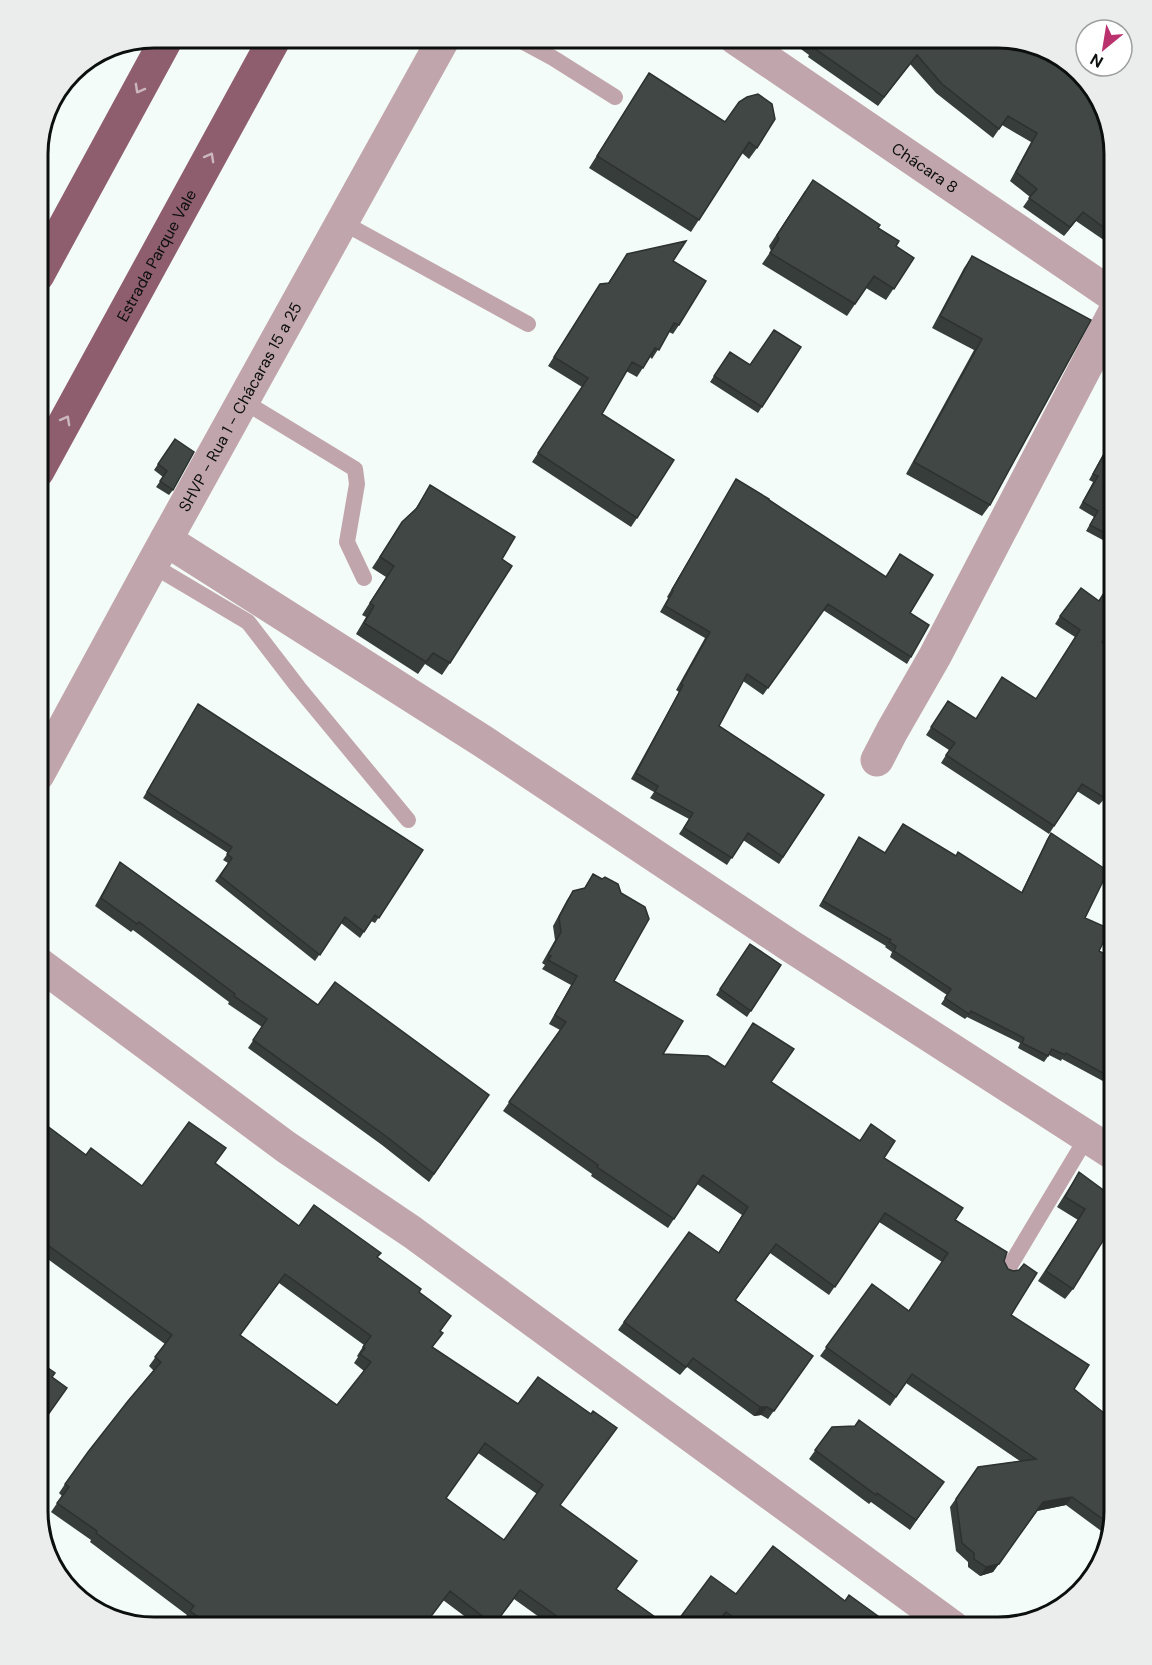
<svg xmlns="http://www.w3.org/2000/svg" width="1152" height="1665" viewBox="0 0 1152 1665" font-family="'DM Sans',sans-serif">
  <rect width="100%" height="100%" fill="#f3fcf8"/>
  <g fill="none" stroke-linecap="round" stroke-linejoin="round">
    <!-- service -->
    <path stroke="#c1a5ad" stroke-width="16" d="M 516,38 L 553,58 L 615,97
      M 342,222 L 528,324
      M 243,401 L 355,469 L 357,484 L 347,542 L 364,578
      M 152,565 L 248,622 L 298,687 L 408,820
      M 1008,1269 L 1087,1137"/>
    <!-- minor -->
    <g stroke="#c1a5ad" stroke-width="33">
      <path id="s1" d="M 735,38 L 1114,296"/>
      <path d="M 166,540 L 484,742 L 792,947 L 1114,1154"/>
      <path d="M 877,760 L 892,731 L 935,656 L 1114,313"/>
      <path id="s2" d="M 38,775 L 152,565 L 444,38"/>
      <path d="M 38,963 L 286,1147 L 412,1232 L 953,1627"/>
    </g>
    <!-- primary -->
    <g stroke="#8e5e6e" stroke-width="33">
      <path d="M 38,275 L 167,38"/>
      <path id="s3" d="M 38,471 L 275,38"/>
    </g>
  </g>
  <!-- wall -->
  <path fill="#373d3a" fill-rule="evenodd" d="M 786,38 L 1006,38 L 1114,154 L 1114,245 L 1111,245 L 1076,221 L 1064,236 L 1023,207 L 1030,197 L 1010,181 L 1031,142 L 1002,125 L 993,138 L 936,93 L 910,64 L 878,106 L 808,57 L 809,55 Z
    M 649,73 L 725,122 L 757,148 L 749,159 L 742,153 L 691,232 L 589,168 Z
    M 805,191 L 878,228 L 896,246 L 914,258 L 886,300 L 866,288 L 847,316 L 762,264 L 771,251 L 769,246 Z
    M 627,254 L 673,261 L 679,325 L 673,334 L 669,332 L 652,359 L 650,357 L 637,377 L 626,371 L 602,414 L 637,518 L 631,527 L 532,462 L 582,387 L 548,366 L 600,284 L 608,283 Z
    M 972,256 L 1091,320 L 990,505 L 982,516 L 906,474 L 974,350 L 932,328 L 964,268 Z
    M 801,347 L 758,413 L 710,382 L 730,352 L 750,365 Z
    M 1114,434 L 1114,546 L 1086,531 L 1094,517 L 1079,508 L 1093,482 L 1089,480 Z
    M 175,439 L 173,490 L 169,495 L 156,487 L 163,477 L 154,470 Z
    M 736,479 L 886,577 L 900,554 L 910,613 L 911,657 L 907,664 L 823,610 L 763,695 L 743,681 L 719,726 L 824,795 L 779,864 L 743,840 L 727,865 L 679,834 L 689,819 L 650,798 L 654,792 L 631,779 L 679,692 L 676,690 L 705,638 L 660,612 L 668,598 L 667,597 Z
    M 430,485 L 502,559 L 450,663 L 442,675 L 425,664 L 418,674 L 356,634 L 366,617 L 362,615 L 386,577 L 372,568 L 402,522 L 414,511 Z
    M 1060,616 L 1102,642 L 1105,798 L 1099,805 L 1077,791 L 1049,834 L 941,763 L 949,750 L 926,735 L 948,701 L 975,719 L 1036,699 L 1075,637 L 1055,624 Z
    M 198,704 L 423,850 L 375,923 L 371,921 L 360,938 L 341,923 L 315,961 L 215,881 L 228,863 L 223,860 L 228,853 L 143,798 Z
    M 903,824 L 956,856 L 1021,893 L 1047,839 L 1051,833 L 1099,951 L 1114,959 L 1114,1087 L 1062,1059 L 1061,1061 L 1049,1055 L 1044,1062 L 1018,1048 L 1020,1043 L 967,1017 L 965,1019 L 941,1004 L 947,995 L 890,957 L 892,952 L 885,947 L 886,946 L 819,906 L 859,837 L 885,853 Z
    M 120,862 L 318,1005 L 489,1095 L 429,1182 L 382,1145 L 248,1048 L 262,1027 L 228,1004 L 229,1002 L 133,930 L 131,932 L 95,906 L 115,870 Z
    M 593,874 L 614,981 L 663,1054 L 725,1067 L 753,1023 L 771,1082 L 884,1158 L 1004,1261 L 1011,1315 L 1074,1389 L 1114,1512 L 1108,1536 L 1066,1505 L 1037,1511 L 993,1572 L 980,1576 L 968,1567 L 968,1562 L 956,1551 L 950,1507 L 978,1467 L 1020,1461 L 906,1383 L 890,1406 L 820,1356 L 872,1284 L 909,1311 L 942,1262 L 879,1222 L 829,1295 L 770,1253 L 736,1300 L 813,1356 L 768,1419 L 761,1415 L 754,1416 L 687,1367 L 680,1375 L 618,1330 L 689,1232 L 718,1253 L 742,1215 L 697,1184 L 668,1228 L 591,1176 L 592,1174 L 503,1111 L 560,1030 L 549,1024 L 571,985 L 542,969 L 545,965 L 542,963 L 555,940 L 553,926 L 567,900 L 573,891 L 584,888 Z
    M 750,944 L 781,965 L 747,1017 L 716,995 Z
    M 38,1119 L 86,1155 L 142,1186 L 215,1163 L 299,1226 L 377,1257 L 419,1292 L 440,1332 L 432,1348 L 560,1505 L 616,1589 L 669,1627 L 553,1627 L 514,1599 L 493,1627 L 479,1627 L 443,1600 L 423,1627 L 193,1627 L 184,1620 L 187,1615 L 90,1542 L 91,1540 L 51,1512 L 62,1496 L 59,1493 L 65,1484 L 154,1371 L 149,1366 L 165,1344 L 38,1252 ZM 279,1283 L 364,1345 L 357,1356 L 358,1357 L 354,1363 L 364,1371 L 337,1405 L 240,1335 ZM 478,1453 L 537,1494 L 504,1540 L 446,1498 Z
    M 1079,1172 L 1110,1209 L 1073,1289 L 1065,1299 L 1038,1281 L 1078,1220 L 1057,1207 Z
    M 832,1427 L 944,1482 L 910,1530 L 871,1502 L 869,1504 L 809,1459 Z
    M 736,1594 L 845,1601 L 893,1627 L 728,1627 L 719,1621 L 714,1627 L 673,1627 Z"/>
  <!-- shaded-wall -->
  <path fill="#2d3230" d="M 1083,212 L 1076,221 L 1064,236 L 1070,227 Z
    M 760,1407 L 767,1407 L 761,1415 L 754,1416 Z
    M 1072,1497 L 1066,1505 L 1037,1511 L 993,1572 L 980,1576 L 986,1567 L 1043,1502 Z"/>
  <!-- building -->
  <path fill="#404744" stroke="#2d3230" stroke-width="1.5" fill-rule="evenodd" d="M 804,38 L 1006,38 L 1057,53 L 1099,96 L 1114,154 L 1114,235 L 1083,212 L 1070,227 L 1029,198 L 1037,189 L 1016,172 L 1037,133 L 1008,116 L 999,129 L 942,84 L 917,55 L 884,97 L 814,48 L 815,46 Z
    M 649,73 L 725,122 L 739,102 L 747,97 L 758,94 L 772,104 L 775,119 L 757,148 L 749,142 L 699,220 L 597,156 Z
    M 813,180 L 880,225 L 878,228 L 899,241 L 896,246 L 914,258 L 894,289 L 874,276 L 855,304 L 770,253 L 779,239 L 777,235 Z
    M 686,241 L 673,261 L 706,281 L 679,325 L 674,323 L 659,350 L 655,348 L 643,368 L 632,362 L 602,414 L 674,460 L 637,518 L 538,453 L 588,378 L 554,357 L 600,284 L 609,283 L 627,254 Z
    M 972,256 L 1091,320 L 990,505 L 914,462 L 982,339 L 940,316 Z
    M 774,330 L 801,347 L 762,407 L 714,376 L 730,352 L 750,365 Z
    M 1114,436 L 1114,538 L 1090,525 L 1098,511 L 1083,502 L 1098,476 L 1093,474 Z
    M 175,439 L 194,452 L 173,490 L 160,481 L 167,471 L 158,464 Z
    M 736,479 L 769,499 L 769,500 L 886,577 L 900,554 L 933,575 L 910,613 L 929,625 L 911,657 L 828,604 L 768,688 L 747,674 L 719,726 L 824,795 L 783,857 L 748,833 L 732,858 L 684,828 L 693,813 L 655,792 L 658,786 L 636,773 L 683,685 L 681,684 L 710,632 L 665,606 L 673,591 L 672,590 Z
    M 430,485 L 515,537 L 502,559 L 512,566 L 450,663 L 433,653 L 426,662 L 364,623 L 374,606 L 370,603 L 394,566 L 380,557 L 402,522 L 417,508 Z
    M 1109,585 L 1114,588 L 1114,618 L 1102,642 L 1114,652 L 1114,782 L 1105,798 L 1082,784 L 1054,826 L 946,755 L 955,743 L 931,727 L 948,701 L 976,719 L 1002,677 L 1036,699 L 1080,630 L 1060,616 L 1081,588 L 1099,601 Z
    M 198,704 L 423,850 L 379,918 L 375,915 L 364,932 L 345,917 L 320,955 L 220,876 L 232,858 L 227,854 L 232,847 L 147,792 Z
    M 903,824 L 956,856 L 958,852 L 1022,893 L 1051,833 L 1108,871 L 1085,918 L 1110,929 L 1099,951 L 1114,959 L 1114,1079 L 1066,1053 L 1065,1055 L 1052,1049 L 1048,1056 L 1022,1043 L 1024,1038 L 971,1011 L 969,1014 L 945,998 L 951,989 L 894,951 L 896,946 L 889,942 L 891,940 L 823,901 L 859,837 L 885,853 Z
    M 120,862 L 318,1005 L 335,982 L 489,1095 L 434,1174 L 387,1137 L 253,1040 L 267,1019 L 234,996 L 235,994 L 139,922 L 137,924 L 101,898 Z
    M 593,874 L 602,879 L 605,877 L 618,884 L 621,893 L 645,907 L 649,919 L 614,981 L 683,1021 L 663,1054 L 708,1056 L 725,1067 L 753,1023 L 794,1049 L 771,1082 L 860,1141 L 871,1124 L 895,1141 L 884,1158 L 963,1208 L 955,1220 L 1007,1252 L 1004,1261 L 1008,1269 L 1013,1271 L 1019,1270 L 1024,1264 L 1037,1273 L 1011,1315 L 1089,1365 L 1074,1389 L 1114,1421 L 1114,1512 L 1111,1525 L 1072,1497 L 1043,1502 L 999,1564 L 986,1567 L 974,1559 L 974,1553 L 962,1543 L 956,1499 L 978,1467 L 1036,1459 L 912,1374 L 896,1397 L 826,1347 L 872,1284 L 909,1311 L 948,1253 L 885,1213 L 835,1287 L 776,1244 L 735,1300 L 813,1356 L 774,1411 L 767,1407 L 760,1407 L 693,1358 L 686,1367 L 624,1322 L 689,1232 L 719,1253 L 748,1207 L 703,1175 L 674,1219 L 597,1167 L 598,1165 L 509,1102 L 566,1022 L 555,1015 L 577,976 L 548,960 L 551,956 L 548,955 L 561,932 L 559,917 L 573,891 L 585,888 Z
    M 750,944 L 781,965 L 751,1011 L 720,989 Z
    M 38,1119 L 86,1155 L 91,1148 L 142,1186 L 189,1122 L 226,1148 L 215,1163 L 264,1200 L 299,1226 L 314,1205 L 381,1253 L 377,1257 L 421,1289 L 419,1292 L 451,1316 L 440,1331 L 443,1333 L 432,1347 L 518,1404 L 538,1377 L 591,1414 L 593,1411 L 617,1428 L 560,1505 L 637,1561 L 616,1589 L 669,1627 L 572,1627 L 520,1590 L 494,1625 L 450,1591 L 423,1627 L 212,1627 L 190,1611 L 194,1606 L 96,1533 L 97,1531 L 57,1503 L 69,1487 L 65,1484 L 88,1452 L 128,1401 L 161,1362 L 155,1357 L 172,1335 L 38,1238 ZM 285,1274 L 371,1336 L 363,1347 L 365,1348 L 360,1354 L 371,1362 L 337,1405 L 240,1335 ZM 485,1443 L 543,1485 L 504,1540 L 446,1498 Z
    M 1079,1172 L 1114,1198 L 1114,1203 L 1110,1209 L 1114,1212 L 1114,1223 L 1073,1289 L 1046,1271 L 1085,1209 L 1065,1197 Z
    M 38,1361 L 55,1373 L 52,1377 L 67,1388 L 38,1429 Z
    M 859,1420 L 944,1482 L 916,1520 L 877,1493 L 876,1495 L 815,1450 L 832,1427 L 855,1426 Z
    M 773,1546 L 845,1601 L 849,1595 L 893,1627 L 747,1627 L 726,1612 L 713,1627 L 673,1627 L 711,1576 L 736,1594 Z"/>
  <!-- one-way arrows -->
  <defs><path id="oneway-chevron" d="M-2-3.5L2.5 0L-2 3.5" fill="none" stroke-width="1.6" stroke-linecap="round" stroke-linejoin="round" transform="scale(1.5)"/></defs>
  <g stroke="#ccb7be">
    <use href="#oneway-chevron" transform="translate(139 89) rotate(119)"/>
    <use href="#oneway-chevron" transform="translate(210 157) rotate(-61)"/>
    <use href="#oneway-chevron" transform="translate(66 420) rotate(-61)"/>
  </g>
  <g text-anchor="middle" stroke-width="6" stroke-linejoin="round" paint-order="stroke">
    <!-- street labels -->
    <g font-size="16" fill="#0b0f0d" stroke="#fff">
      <text dy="6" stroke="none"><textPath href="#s1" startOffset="230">Chácara 8</textPath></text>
      <text dy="6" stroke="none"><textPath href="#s3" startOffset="246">Estrada Parque Vale</textPath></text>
      <text dy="6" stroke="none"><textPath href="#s2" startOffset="420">SHVP - Rua 1 - Chácaras 15 a 25</textPath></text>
    </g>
  </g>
  <!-- crop -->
  <path d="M0 0H1152V1665H0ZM154 48H998A106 106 0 0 1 1104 154V1511A106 106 0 0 1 998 1617H154A106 106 0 0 1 48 1511V154A106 106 0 0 1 154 48Z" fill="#ebecec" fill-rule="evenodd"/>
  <path fill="none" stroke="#0b0f0d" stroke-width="3" d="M154 48H998A106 106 0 0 1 1104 154V1511A106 106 0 0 1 998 1617H154A106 106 0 0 1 48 1511V154A106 106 0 0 1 154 48Z"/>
  <!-- north arrow -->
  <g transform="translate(1104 48) rotate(210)"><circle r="28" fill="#ffffff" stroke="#9d9f9e" stroke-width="1.5"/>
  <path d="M0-4.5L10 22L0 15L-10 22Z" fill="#ba316d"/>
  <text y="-9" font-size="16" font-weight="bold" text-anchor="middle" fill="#0b0f0d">N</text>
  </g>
</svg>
